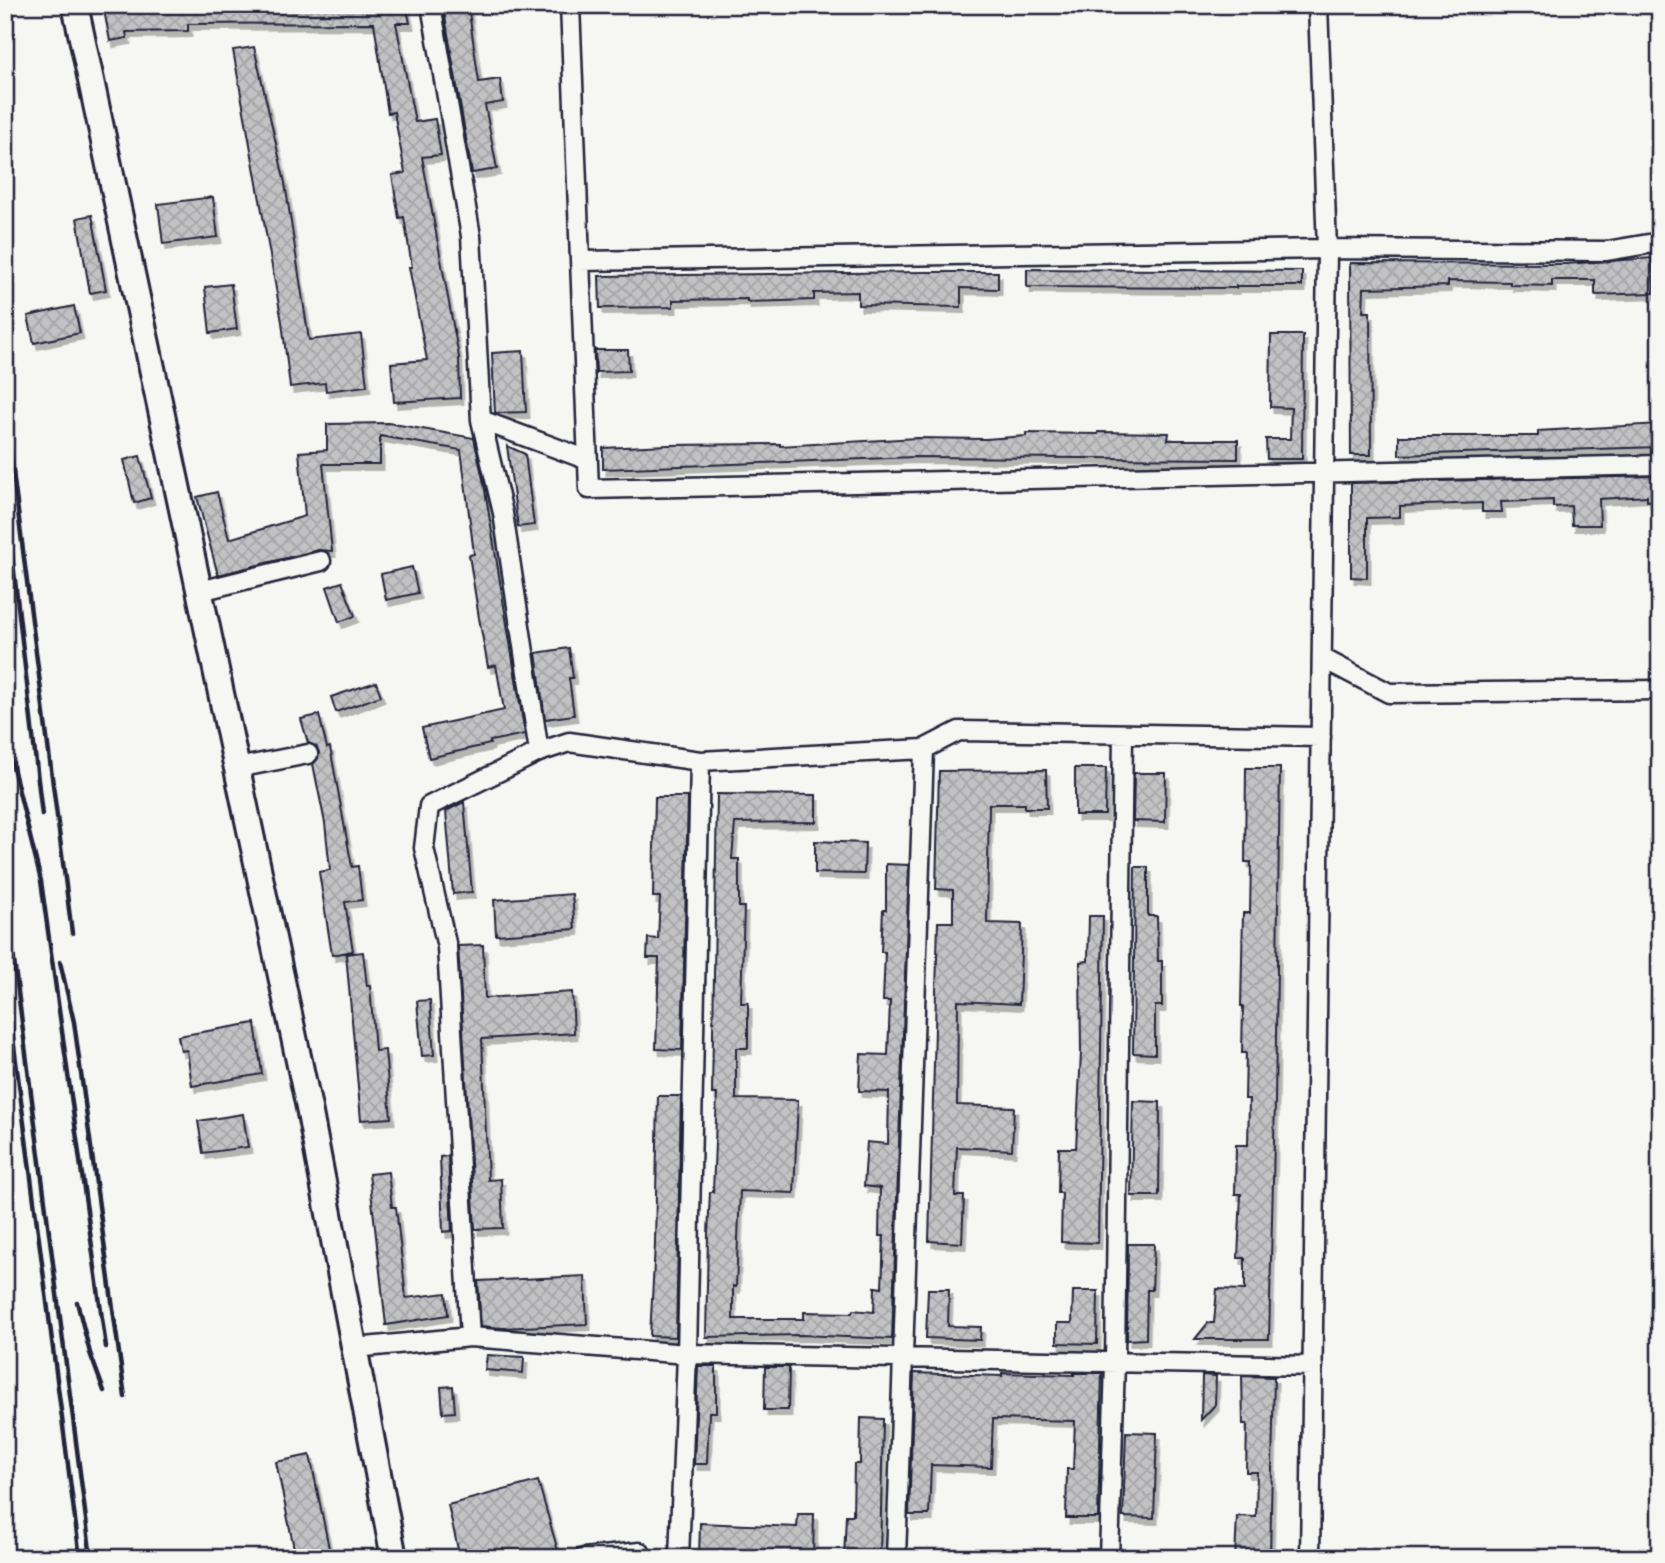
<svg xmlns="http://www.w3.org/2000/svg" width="1665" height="1563" viewBox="0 0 1665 1563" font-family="Pangolin,sans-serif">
  <defs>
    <pattern id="building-cross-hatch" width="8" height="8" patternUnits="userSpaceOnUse" patternTransform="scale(1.75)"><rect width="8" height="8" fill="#c2c2c4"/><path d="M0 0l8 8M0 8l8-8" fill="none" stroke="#a6a6a9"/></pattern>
    <filter id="shadow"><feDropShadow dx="3.5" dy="6" stdDeviation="0" flood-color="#0004"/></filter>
  </defs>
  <rect width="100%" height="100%" fill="#f6f6f2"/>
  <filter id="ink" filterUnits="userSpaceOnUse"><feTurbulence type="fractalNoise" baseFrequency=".0143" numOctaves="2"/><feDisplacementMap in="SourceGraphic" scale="14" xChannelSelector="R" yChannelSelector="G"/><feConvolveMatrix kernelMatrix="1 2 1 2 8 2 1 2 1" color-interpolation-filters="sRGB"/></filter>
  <g filter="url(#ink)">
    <!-- building -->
    <path fill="url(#building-cross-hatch)" stroke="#22223b" stroke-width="2" filter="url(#shadow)" d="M 103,5 L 406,5 L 410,23 L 396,23 L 415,122 L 435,119 L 441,155 L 422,157 L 459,357 L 460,398 L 394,402 L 391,363 L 427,360 L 409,267 L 412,267 L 404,217 L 399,218 L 392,175 L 405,173 L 394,112 L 388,113 L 374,23 L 188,24 L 188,31 L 126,32 L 127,38 L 110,41 Z
      M 443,5 L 468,5 L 479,82 L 500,79 L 503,102 L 485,105 L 497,169 L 472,173 Z
      M 254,47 L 285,183 L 309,340 L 361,334 L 367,386 L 326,391 L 325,383 L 290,387 L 282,322 L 233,50 Z
      M 213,197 L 218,237 L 163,244 L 158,204 Z
      M 92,215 L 106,290 L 90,293 L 77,218 Z
      M 1652,258 L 1654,293 L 1595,295 L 1595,280 L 1552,280 L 1552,286 L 1510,285 L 1510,282 L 1448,281 L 1448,286 L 1364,288 L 1363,312 L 1370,312 L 1371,455 L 1351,455 L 1350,263 L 1565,264 Z
      M 1027,269 L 1302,271 L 1302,286 L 1236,286 L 1236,288 L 1027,287 Z
      M 925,272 L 998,272 L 998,289 L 961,288 L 961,307 L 858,305 L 858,292 L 814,293 L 814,300 L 747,302 L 747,299 L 673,300 L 673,307 L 600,308 L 599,276 Z
      M 231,284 L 237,329 L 210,333 L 205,287 Z
      M 74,306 L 80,333 L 34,343 L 28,316 Z
      M 1271,335 L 1303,335 L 1302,459 L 1267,459 L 1266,439 L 1290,439 L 1291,408 L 1270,407 Z
      M 595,350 L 628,350 L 629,371 L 596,372 Z
      M 523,351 L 526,412 L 495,413 L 492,353 Z
      M 388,423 L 474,438 L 484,484 L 525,734 L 490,741 L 490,744 L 429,758 L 422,728 L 504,710 L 496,665 L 488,667 L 479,618 L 469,555 L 474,554 L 461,450 L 380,436 L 380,464 L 323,464 L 332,551 L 318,550 L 218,575 L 197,497 L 217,492 L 229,539 L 305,516 L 299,452 L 327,450 L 327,424 Z
      M 1660,424 L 1660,447 L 1399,455 L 1399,436 L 1538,436 L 1538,431 Z
      M 1098,432 L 1169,433 L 1168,440 L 1238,440 L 1238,459 L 915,457 L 603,469 L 603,448 L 668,445 L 780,444 L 780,446 L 917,438 L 986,439 L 1026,436 L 1026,433 L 1098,434 Z
      M 507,446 L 525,454 L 534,525 L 518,527 Z
      M 140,456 L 151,498 L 134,503 L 124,460 Z
      M 1660,476 L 1660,500 L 1647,501 L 1647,496 L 1599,499 L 1600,525 L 1572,525 L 1571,506 L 1553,507 L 1553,500 L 1501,502 L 1502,512 L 1482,512 L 1482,503 L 1400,506 L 1400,517 L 1367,518 L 1367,578 L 1351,577 L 1351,483 Z
      M 412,567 L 418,593 L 386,600 L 381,574 Z
      M 342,582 L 355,616 L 339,622 L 327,587 Z
      M 569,648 L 573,678 L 569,678 L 574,715 L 545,719 L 536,653 Z
      M 376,682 L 381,696 L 336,712 L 331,697 Z
      M 319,715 L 327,748 L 330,747 L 352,867 L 358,866 L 362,900 L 345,902 L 353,951 L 332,955 L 319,872 L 330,870 L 325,823 L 313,764 L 318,758 L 319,752 L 316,746 L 308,743 L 301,719 Z
      M 1075,768 L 1106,768 L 1105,815 L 1075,815 Z
      M 1246,768 L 1280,768 L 1275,1102 L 1269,1339 L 1195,1339 L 1208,1323 L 1214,1323 L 1217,1289 L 1245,1290 L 1245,1258 L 1238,1258 L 1241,1194 L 1235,1194 L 1236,1145 L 1248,1145 L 1249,1099 L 1245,1099 L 1246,1053 L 1242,1053 L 1243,1006 L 1241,1006 L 1243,913 L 1250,913 L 1251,862 L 1245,862 Z
      M 1046,770 L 1047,808 L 1025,808 L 1025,804 L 989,804 L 987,923 L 1022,924 L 1019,1004 L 958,1001 L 957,1105 L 1014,1107 L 1012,1150 L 957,1147 L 955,1196 L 964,1196 L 962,1243 L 929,1241 L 938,922 L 953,922 L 953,890 L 936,889 L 939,771 Z
      M 1134,773 L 1166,773 L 1165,822 L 1133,821 Z
      M 717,794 L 816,795 L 816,822 L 735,823 L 732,859 L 739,859 L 739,907 L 744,907 L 741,1003 L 748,1003 L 748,1048 L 736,1048 L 736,1099 L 798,1100 L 794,1193 L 740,1191 L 736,1287 L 733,1286 L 733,1319 L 804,1319 L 804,1312 L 852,1313 L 853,1310 L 874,1312 L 875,1287 L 882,1288 L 884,1236 L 879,1236 L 880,1188 L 864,1186 L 867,1142 L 888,1144 L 889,1092 L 859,1091 L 861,1054 L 888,1055 L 890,1001 L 883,1001 L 885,952 L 881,952 L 883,910 L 886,910 L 886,864 L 909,865 L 892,1339 L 801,1335 L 706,1337 L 708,1234 L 710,1192 L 713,1192 L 717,1094 L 712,1094 Z
      M 655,797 L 688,797 L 682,1050 L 656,1049 L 659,958 L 647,958 L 648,938 L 658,939 L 660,897 L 653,897 Z
      M 464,802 L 472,892 L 453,894 L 446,811 Z
      M 815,841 L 865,843 L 864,874 L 815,873 Z
      M 1135,867 L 1148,867 L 1148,916 L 1157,916 L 1158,961 L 1162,961 L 1162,1006 L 1155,1006 L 1155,1054 L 1133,1053 Z
      M 572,894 L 575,929 L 496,935 L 494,900 Z
      M 1089,916 L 1103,916 L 1098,1243 L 1061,1242 L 1062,1193 L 1058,1193 L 1059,1148 L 1076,1148 L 1081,1053 L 1080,962 L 1088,961 Z
      M 483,945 L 485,998 L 572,992 L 574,1033 L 482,1039 L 488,1180 L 501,1179 L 503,1228 L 475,1229 L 458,946 Z
      M 363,952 L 367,986 L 370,986 L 375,1051 L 385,1050 L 391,1118 L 361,1120 L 346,954 Z
      M 430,1000 L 434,1055 L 422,1056 L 417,1001 Z
      M 255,1023 L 262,1074 L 192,1086 L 187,1050 L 181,1051 L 178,1036 Z
      M 658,1096 L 681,1096 L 676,1337 L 650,1336 L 655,1244 Z
      M 1133,1101 L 1160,1102 L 1159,1196 L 1131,1196 Z
      M 243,1114 L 248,1147 L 203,1153 L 198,1121 Z
      M 448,1156 L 452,1231 L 443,1232 L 440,1157 Z
      M 388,1172 L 392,1207 L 396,1207 L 406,1298 L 446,1293 L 448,1315 L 386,1325 L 369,1174 Z
      M 1128,1244 L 1154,1244 L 1152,1290 L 1147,1290 L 1146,1339 L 1127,1340 Z
      M 585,1276 L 587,1324 L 502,1328 L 481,1326 L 478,1281 Z
      M 928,1289 L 949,1289 L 948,1326 L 981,1327 L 980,1340 L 926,1338 Z
      M 1073,1291 L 1098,1291 L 1097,1344 L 1057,1343 L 1057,1323 L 1072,1323 Z
      M 487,1355 L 524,1357 L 523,1373 L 485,1370 Z
      M 698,1366 L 716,1366 L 716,1412 L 709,1412 L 707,1464 L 694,1464 Z
      M 765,1367 L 789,1367 L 788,1410 L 764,1410 Z
      M 914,1373 L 1002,1376 L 1002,1373 L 1074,1375 L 1074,1373 L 1102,1373 L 1098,1518 L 1066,1518 L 1067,1469 L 1073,1469 L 1075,1421 L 993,1419 L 991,1467 L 931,1465 L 929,1515 L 909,1515 Z
      M 1202,1375 L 1216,1376 L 1215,1405 L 1201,1420 Z
      M 1242,1376 L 1274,1377 L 1270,1558 L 1235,1558 L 1237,1516 L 1256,1517 L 1257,1472 L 1246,1472 L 1247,1424 L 1243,1424 Z
      M 453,1386 L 455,1412 L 443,1413 L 441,1387 Z
      M 861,1418 L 883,1419 L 880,1558 L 844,1558 L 846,1515 L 853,1515 L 854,1464 L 860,1464 Z
      M 1126,1432 L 1157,1433 L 1154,1518 L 1123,1517 Z
      M 310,1455 L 331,1558 L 296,1558 L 276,1462 Z
      M 538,1481 L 558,1551 L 535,1558 L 460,1558 L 448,1505 Z
      M 798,1514 L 814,1514 L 813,1558 L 699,1558 L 700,1523 L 797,1527 Z"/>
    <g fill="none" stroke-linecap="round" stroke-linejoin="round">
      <defs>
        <path id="minor" d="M 431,5 L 471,236 L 481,420 L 503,513 L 539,752
          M 570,5 L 589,489 L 1660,465
          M 580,261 L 1327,249 L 1607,251 L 1660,242
          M 481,420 L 588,460
          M 200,591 L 321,561
          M 1322,658 L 1389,693 L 1660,690
          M 237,768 L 308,754
          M 470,1337 L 447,947 L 424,848 L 429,806 L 539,752 L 569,742 L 700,761 L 924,749 L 959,731 L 1321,737
          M 355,1348 L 470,1337 L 687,1354 L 1313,1366
          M 584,1558 L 640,1552
          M 679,1558 L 687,1354 L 700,761
          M 896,1558 L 924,749
          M 1109,1558 L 1115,1362 L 1123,734
          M 1310,1558 L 1327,249 L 1318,5"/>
        <path id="secondary" d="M 75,5 L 309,1108 L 394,1558"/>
      </defs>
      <!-- minor casing -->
      <use href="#minor" stroke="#22223b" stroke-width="23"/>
      <!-- secondary casing -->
      <use href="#secondary" stroke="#22223b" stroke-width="30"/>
      <!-- minor -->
      <use href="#minor" stroke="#f6f6f2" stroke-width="18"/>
      <!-- secondary -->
      <use href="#secondary" stroke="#f6f6f2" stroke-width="24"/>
      <!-- rail -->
      <path stroke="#22223b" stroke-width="4.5" d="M 5,410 L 72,933
        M 5,493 L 42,815
        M 5,735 L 41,881 L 106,1347
        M 5,891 L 91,1558
        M 60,962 L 74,1022 L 125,1397
        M 5,976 L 80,1558
        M 77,1302 L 90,1353 L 104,1391"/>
    </g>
  </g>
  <!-- margin -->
  <rect width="1665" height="1563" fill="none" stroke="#f6f6f2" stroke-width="28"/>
  <rect x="14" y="14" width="1637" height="1535" fill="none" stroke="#22223b" stroke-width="2.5" filter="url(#ink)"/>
</svg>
